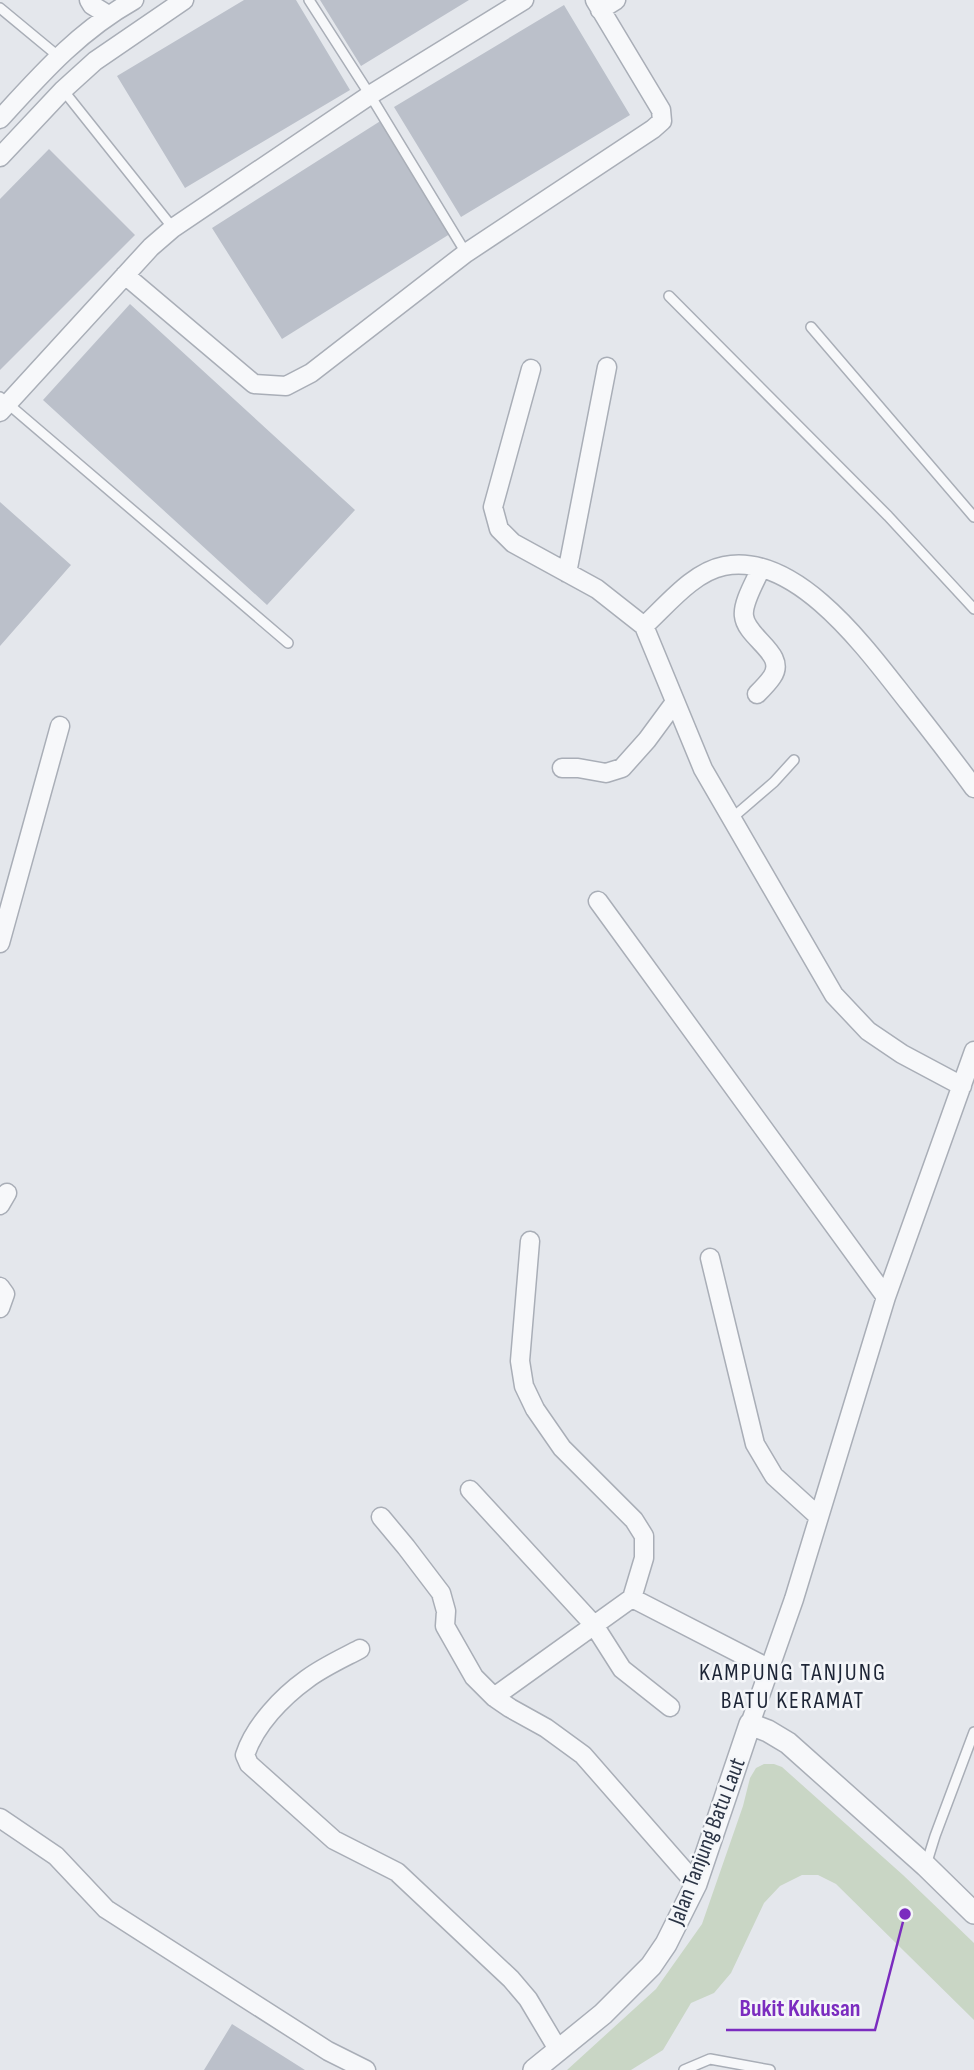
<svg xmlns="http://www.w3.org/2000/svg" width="974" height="2070" viewBox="0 0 974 2070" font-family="'Sofia Sans Condensed',sans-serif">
  <rect width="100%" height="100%" fill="#e4e7ec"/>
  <!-- green -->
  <path fill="#c9d6c5" d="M 764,1764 L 774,1764 L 782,1767 L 903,1875 L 974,1943 L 974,2020 L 836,1884 L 818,1875 L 802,1875 L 780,1886 L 764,1903 L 731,1973 L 714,1993 L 691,2003 L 663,2050 L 631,2070 L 567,2070 L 656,1989 L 702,1924 L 743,1806 L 750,1778 L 756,1768 Z"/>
  <!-- building -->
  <path fill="#bbc0ca" d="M 244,0 L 296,0 L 350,90 L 185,188 L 117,76 Z
    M 320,0 L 469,0 L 361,66 Z
    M 564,5 L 630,115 L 461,217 L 394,107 Z
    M 382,120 L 453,232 L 282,339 L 212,228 Z
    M 49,149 L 135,235 L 0,370 L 0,199 Z
    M 130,304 L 355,510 L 267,605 L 43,400 Z
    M 0,502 L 71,565 L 0,646 Z
    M 232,2024 L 305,2070 L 204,2070 Z"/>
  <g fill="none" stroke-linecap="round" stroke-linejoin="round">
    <defs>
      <path id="service" d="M 309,0 L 370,95 L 466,253
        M 0,8 L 58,56
        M 63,90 L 173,228
        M 669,296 L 888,516 L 974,609
        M 811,327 L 974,517
        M 0,397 L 288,643
        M 731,819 L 774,782 L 794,760
        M 926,1865 L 935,1836 L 974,1732
        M 684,2070 L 710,2059 L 770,2070"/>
      <path id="minor" d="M 89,0 L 92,5 L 108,15
        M 600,10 L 616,0
        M 0,119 C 42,73 79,31 134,0
        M 0,157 L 63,90 L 95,61 L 184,0
        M 125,275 L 254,384 L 286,386 L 311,373 L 466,253 L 653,129 L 662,121 L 661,110 L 595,0
        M 531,369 L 493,507 L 499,529 L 513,543 L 597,589 L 644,626 L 703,769 L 834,995 L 868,1031 L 902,1054 L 962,1086
        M 0,412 L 151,247 L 173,228 L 370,95 L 524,0
        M 567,573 L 607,367
        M 644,626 C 667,605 693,572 724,566 C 798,551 870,654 909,703 C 931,731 953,759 974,788
        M 757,694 C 762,689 768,683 772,677 C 788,654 746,638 744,616 C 742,603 756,580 761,568
        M 562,768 L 578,768 L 606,773 L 622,768 L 647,740 L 675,702
        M 598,901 L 886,1297
        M 0,943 L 60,726
        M 0,1205 L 7,1193
        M 710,1258 L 755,1444 L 774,1476 L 818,1516
        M 0,1287 L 5,1294 L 0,1308
        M 470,1490 L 594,1625 L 622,1669 L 670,1707
        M 381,1517 L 406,1547 L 441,1593 L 446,1611 L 445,1626 L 474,1677 L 494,1697 L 510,1708 L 546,1728 L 583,1755 L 696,1884
        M 632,1598 L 770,1669
        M 360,1649 C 343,1658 323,1667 307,1679 C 282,1697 255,1725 245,1755 L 249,1764 L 334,1840 L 397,1872 L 511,1979 L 528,1999 L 559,2051
        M 494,1697 L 632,1598 L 644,1558 L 644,1536 L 634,1520 L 562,1448 L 535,1409 L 524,1386 L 520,1361 L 530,1241
        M 750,1724 L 794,1599 L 886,1297 L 974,1051
        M 0,1818 L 56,1856 L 106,1909 L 328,2051 L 366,2070"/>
      <path id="tertiary" d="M 534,2070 L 603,2014 L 651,1966 L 666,1944 L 696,1884 L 750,1724 L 768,1731 L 788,1743 L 926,1866 L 974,1913"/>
    </defs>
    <!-- service casing -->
    <use href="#service" stroke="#a9aeb7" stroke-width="12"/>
    <!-- minor casing -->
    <use href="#minor" stroke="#a9aeb7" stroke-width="21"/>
    <!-- tertiary casing -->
    <use href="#tertiary" stroke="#a9aeb7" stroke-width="24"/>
    <!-- service -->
    <use href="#service" stroke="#f7f8fa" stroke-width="9"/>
    <!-- minor -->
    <use href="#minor" stroke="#f7f8fa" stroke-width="18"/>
    <!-- tertiary -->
    <use href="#tertiary" stroke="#f7f8fa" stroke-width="21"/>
  </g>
  <g text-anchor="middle" stroke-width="5" stroke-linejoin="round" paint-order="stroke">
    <!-- street labels -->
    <g font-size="23" fill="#2b3445" stroke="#f4f6f9">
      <text transform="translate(706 1841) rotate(-69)" y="8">Jalan Tanjung Batu Laut</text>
    </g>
    <!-- neighbourhood labels -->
    <g font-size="24" letter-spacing="2" fill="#1d2536" stroke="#f4f6f9">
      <text x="793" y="1680">KAMPUNG TANJUNG<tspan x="793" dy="28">BATU KERAMAT</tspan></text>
    </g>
  </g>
  <!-- callouts -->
  <path fill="none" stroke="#7b2cbf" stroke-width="2.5" d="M905 1914L875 2030H726"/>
  <circle fill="#7b2cbf" stroke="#f4f6f9" stroke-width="2.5" cx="905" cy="1914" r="7"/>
  <g font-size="24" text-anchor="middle" font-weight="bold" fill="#7b2cbf" stroke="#f4f6f9" stroke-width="5" stroke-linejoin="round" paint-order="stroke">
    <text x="800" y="2016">Bukit Kukusan</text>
  </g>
</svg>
